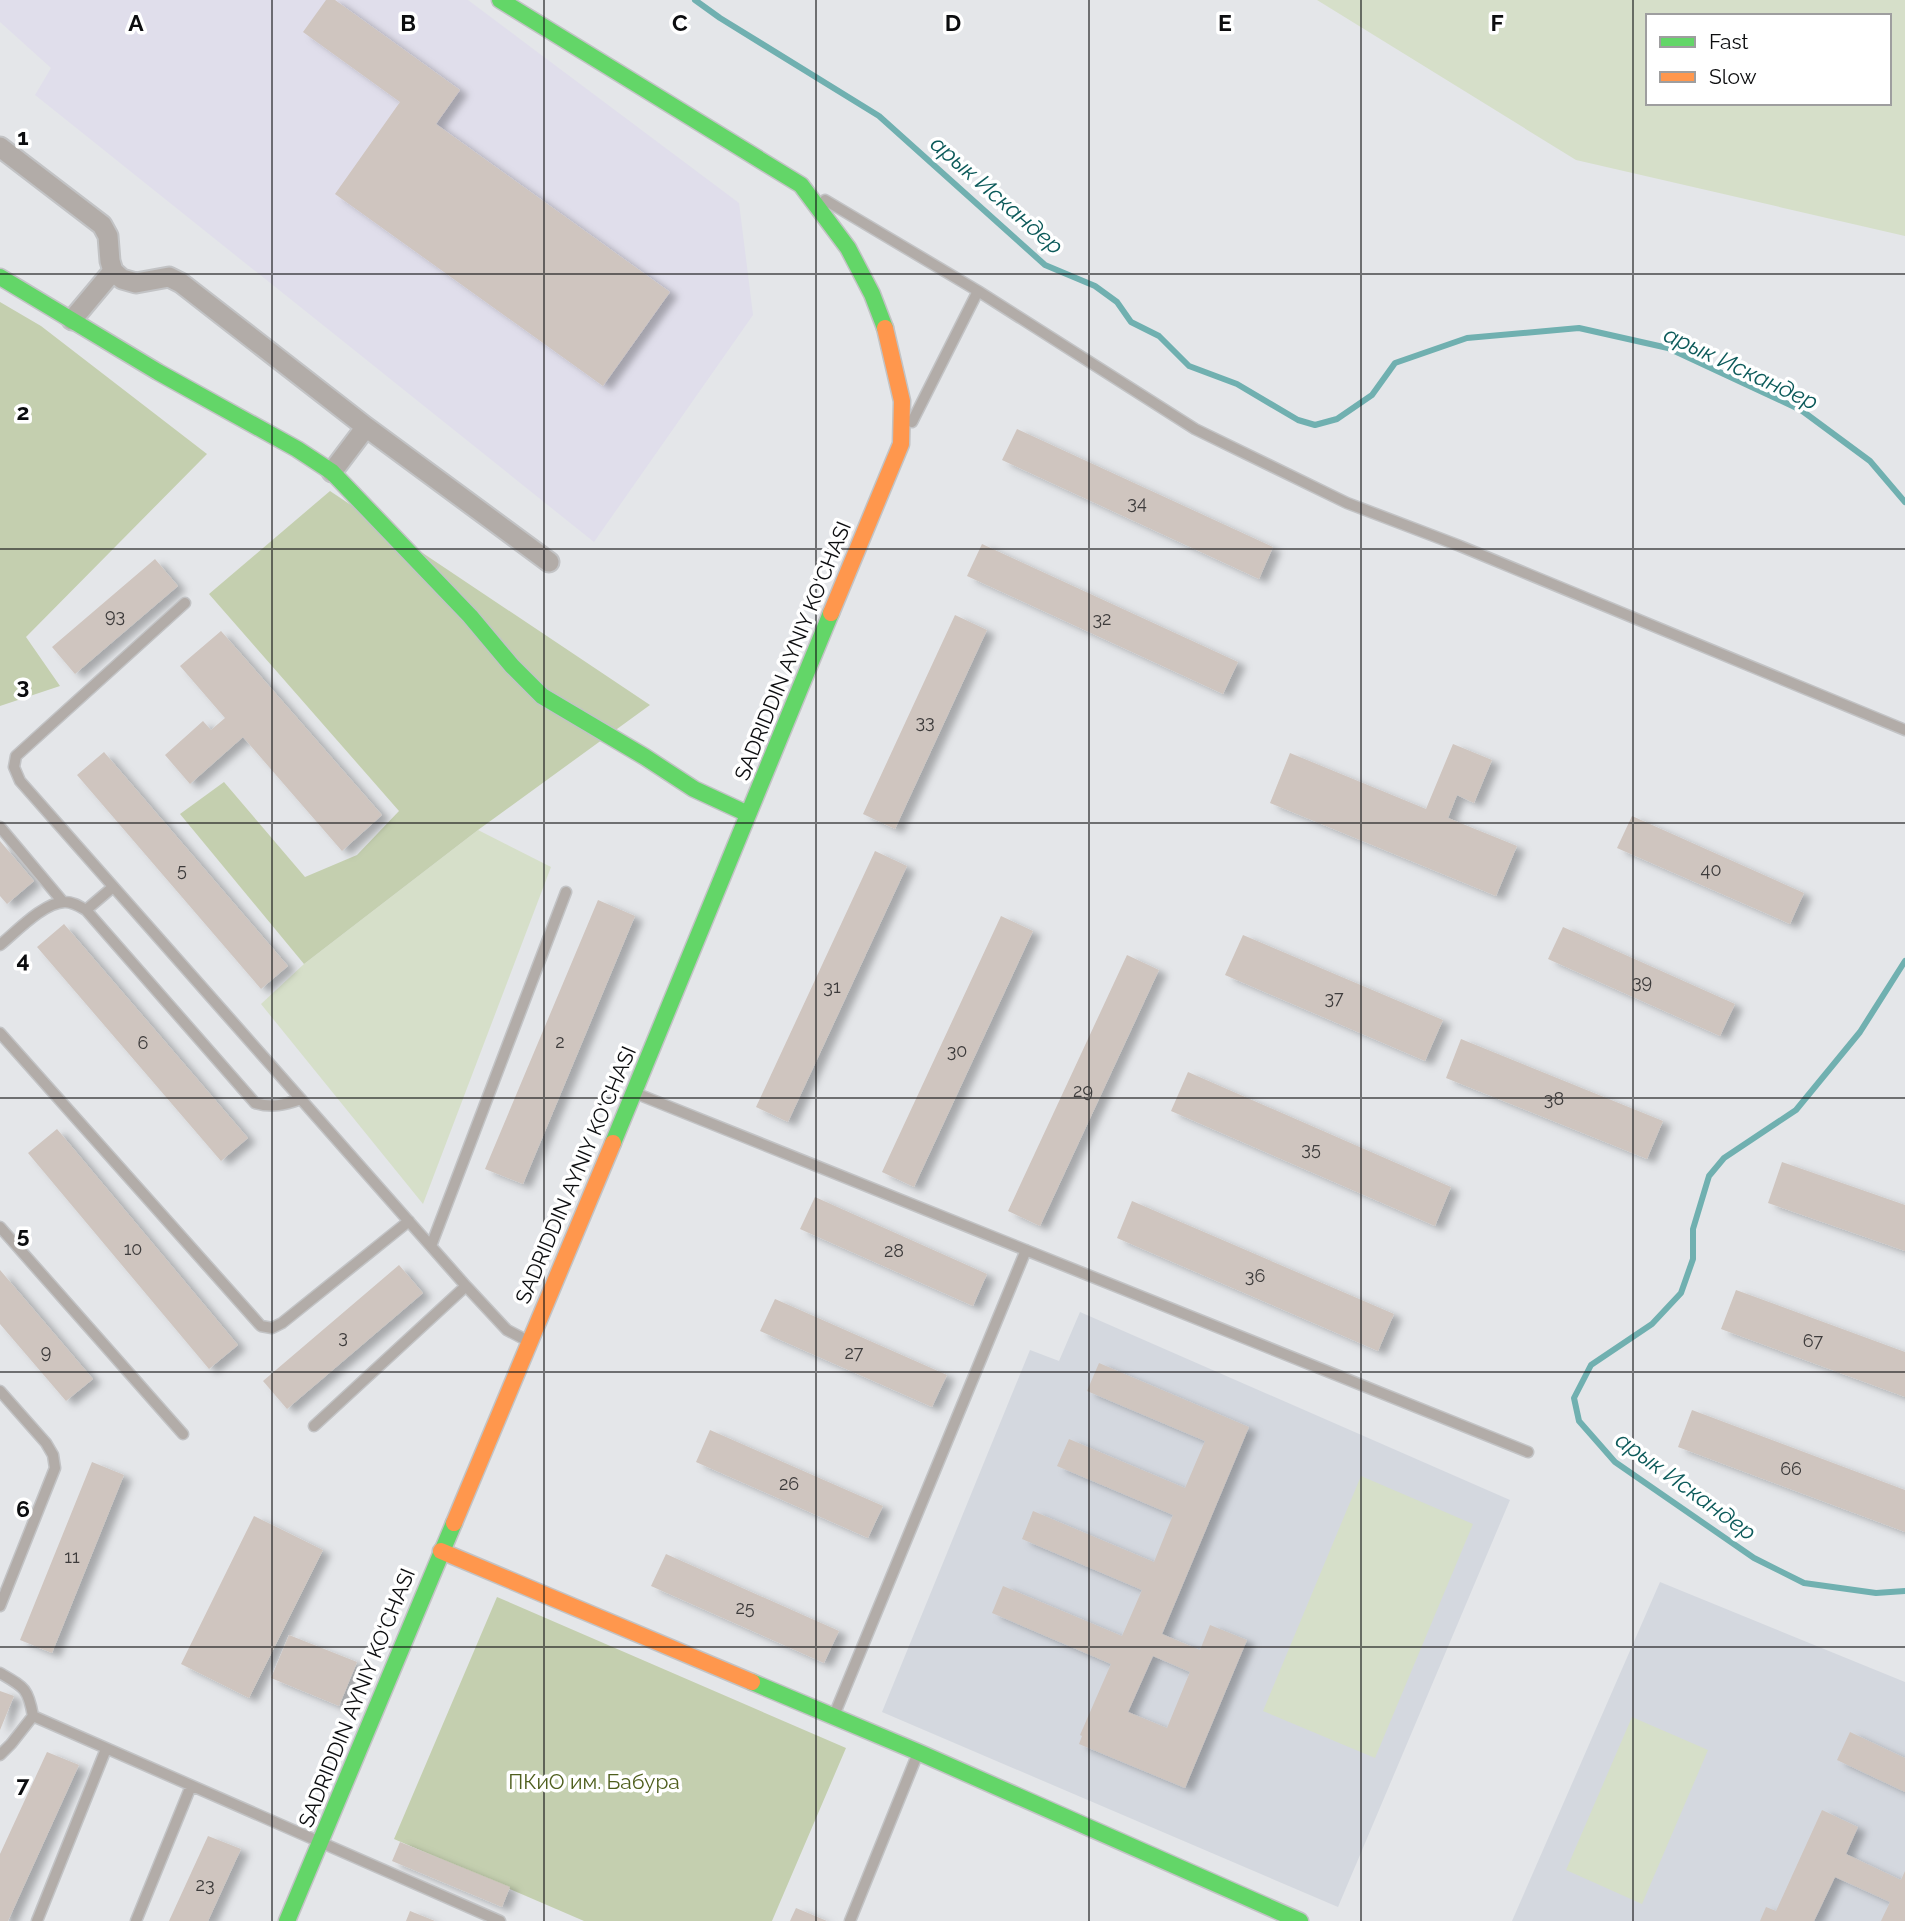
<svg xmlns="http://www.w3.org/2000/svg" width="1905" height="1921" viewBox="0 0 1905 1921" font-family="Raleway,sans-serif">
  <defs>
    <filter id="shadow"><feDropShadow dx="8" dy="4.5" stdDeviation="3.5" flood-color="#0004"/></filter>
  </defs>
  <rect width="100%" height="100%" fill="#e4e6e9"/>
  <!-- built -->
  <path fill="#d4d8df" d="M 1080,1312 L 1510,1500 L 1338,1907 L 882,1712 L 1030,1350 L 1059,1361 Z
    M 1660,1582 L 1905,1682 L 1905,1921 L 1512,1921 Z"/>
  <!-- industrial -->
  <path fill="#e0deeb" d="M 0,0 L 468,0 L 739,203 L 753,315 L 594,542 L 35,95 L 51,68 L 0,22 Z"/>
  <!-- green -->
  <path fill="#d6dfc9" fill-rule="evenodd" d="M 1317,0 L 1905,0 L 1905,236 L 1576,160 ZM 1648,16 L 1889,16 L 1889,103 L 1648,103 Z
    M 478,830 L 551,867 L 423,1204 L 261,1004 L 304,964 Z
    M 1361,1476 L 1473,1524 L 1375,1758 L 1263,1711 Z
    M 1632,1717 L 1708,1750 L 1642,1904 L 1566,1870 Z"/>
  <!-- forest -->
  <path fill="#c4cfaf" d="M 0,302 L 41,326 L 207,454 L 26,637 L 60,686 L 0,706 Z
    M 330,491 L 650,705 L 478,830 L 304,964 L 180,814 L 224,782 L 305,877 L 357,855 L 399,811 L 209,594 Z
    M 497,1597 L 846,1748 L 772,1921 L 584,1921 L 394,1839 Z"/>
  <g fill="none" stroke-linecap="round" stroke-linejoin="round">
    <!-- stream -->
    <path stroke="#70b0b0" stroke-width="6" d="M 695,0 L 720,18 L 879,116 L 1045,265 L 1095,286 L 1117,302 L 1131,322 L 1159,336 L 1189,366 L 1237,384 L 1298,420 L 1315,425 L 1337,419 L 1372,395 L 1395,363 L 1467,338 L 1579,328 L 1668,348 L 1801,410 L 1870,461 L 1905,502
      M 1905,961 L 1860,1032 L 1796,1110 L 1724,1158 L 1709,1176 L 1693,1229 L 1693,1259 L 1681,1293 L 1652,1324 L 1591,1365 L 1574,1398 L 1579,1421 L 1615,1462 L 1754,1558 L 1804,1583 L 1876,1593 L 1905,1591"/>
  </g>
  <!-- building -->
  <path fill="#cfc5bf" fill-rule="evenodd" filter="url(#shadow)" d="M 326,0 L 335,0 L 460,90 L 436,124 L 670,292 L 603,386 L 335,194 L 400,102 L 303,32 Z
    M 1017,429 L 1273,547 L 1259,579 L 1002,460 Z
    M 982,544 L 1238,662 L 1223,694 L 967,576 Z
    M 155,559 L 178,586 L 75,674 L 52,647 Z
    M 955,615 L 987,630 L 895,829 L 863,814 Z
    M 221,631 L 382,815 L 342,851 L 243,737 L 190,784 L 165,755 L 203,721 L 211,730 L 225,718 L 180,666 Z
    M 1453,744 L 1492,760 L 1474,803 L 1457,795 L 1448,818 L 1517,846 L 1496,896 L 1270,803 L 1290,753 L 1426,809 Z
    M 104,752 L 288,966 L 261,989 L 77,775 Z
    M 1632,816 L 1804,893 L 1790,924 L 1617,848 Z
    M 0,841 L 34,881 L 7,904 L 0,896 Z
    M 875,851 L 907,866 L 788,1122 L 756,1107 Z
    M 598,900 L 635,916 L 523,1184 L 485,1169 Z
    M 1001,916 L 1033,931 L 914,1187 L 882,1172 Z
    M 64,924 L 248,1138 L 221,1161 L 37,947 Z
    M 1563,927 L 1735,1004 L 1720,1036 L 1548,959 Z
    M 1243,935 L 1443,1020 L 1425,1061 L 1225,975 Z
    M 1127,955 L 1159,970 L 1040,1226 L 1008,1211 Z
    M 1461,1039 L 1663,1121 L 1647,1159 L 1446,1078 Z
    M 1188,1072 L 1451,1187 L 1435,1226 L 1171,1111 Z
    M 57,1129 L 238,1345 L 209,1369 L 28,1153 Z
    M 1782,1162 L 1905,1205 L 1905,1251 L 1768,1203 Z
    M 815,1197 L 987,1274 L 973,1306 L 800,1229 Z
    M 1132,1201 L 1394,1314 L 1378,1351 L 1117,1238 Z
    M 399,1265 L 423,1293 L 287,1409 L 263,1381 Z
    M 0,1270 L 93,1379 L 66,1401 L 0,1324 Z
    M 1736,1290 L 1905,1352 L 1905,1397 L 1721,1329 Z
    M 775,1299 L 947,1375 L 932,1407 L 760,1331 Z
    M 1099,1363 L 1249,1427 L 1162,1634 L 1200,1650 L 1210,1625 L 1247,1640 L 1185,1788 L 1079,1744 L 1082,1736 L 1080,1735 L 1111,1664 L 992,1613 L 1003,1586 L 1122,1636 L 1142,1590 L 1022,1539 L 1033,1511 L 1154,1562 L 1173,1515 L 1057,1466 L 1069,1439 L 1185,1488 L 1205,1441 L 1087,1391 ZM 1153,1656 L 1190,1672 L 1167,1728 L 1128,1712 Z
    M 1692,1410 L 1905,1490 L 1905,1532 L 1678,1447 Z
    M 710,1430 L 883,1506 L 868,1538 L 696,1462 Z
    M 92,1462 L 124,1475 L 52,1653 L 20,1640 Z
    M 254,1516 L 323,1550 L 249,1698 L 181,1664 Z
    M 666,1554 L 839,1631 L 824,1663 L 651,1586 Z
    M 289,1635 L 357,1662 L 339,1706 L 271,1678 Z
    M 0,1691 L 14,1696 L 0,1730 Z
    M 1850,1732 L 1905,1758 L 1905,1792 L 1837,1760 Z
    M 47,1752 L 79,1765 L 8,1921 L 0,1921 L 0,1854 Z
    M 1822,1810 L 1858,1827 L 1846,1854 L 1901,1880 L 1905,1871 L 1905,1921 L 1881,1921 L 1890,1902 L 1835,1877 L 1814,1921 L 1760,1921 L 1766,1907 L 1776,1911 Z
    M 208,1836 L 241,1849 L 208,1921 L 169,1921 Z
    M 400,1842 L 510,1887 L 502,1907 L 392,1861 Z
    M 796,1908 L 827,1921 L 790,1921 Z
    M 410,1911 L 435,1921 L 406,1921 Z"/>
  <g fill="none" stroke-linecap="round" stroke-linejoin="round">
    <defs>
      <path id="lane" d="M 825,200 L 978,291
        M 912,422 L 978,291 L 1195,429 L 1347,503 L 1460,546 L 1905,730
        M 185,603 L 16,756 L 14,767 L 20,781 L 466,1286 L 507,1330 L 528,1341
        M 0,827 L 63,902
        M 86,910 L 255,1103 C 272,1108 284,1105 301,1099
        M 0,945 C 16,932 44,902 65,902 C 73,902 79,906 86,910 L 113,887
        M 0,1033 L 261,1326 L 272,1328 L 282,1323 L 409,1221
        M 635,1093 L 1528,1452
        M 0,1227 L 183,1434
        M 431,1246 L 566,892
        M 0,1391 L 46,1443 L 53,1455 L 55,1468 L 0,1606
        M 314,1426 L 466,1286
        M 0,1673 C 24,1687 28,1688 33,1716 L 500,1921
        M 835,1713 L 1026,1250
        M 0,1755 L 11,1744 L 33,1716
        M 37,1921 L 106,1749
        M 136,1921 L 191,1786
        M 850,1921 L 918,1753"/>
      <path id="street" d="M 0,147 L 102,225 L 108,236 L 110,261 L 113,271 L 122,279 L 136,283 L 169,277 L 181,283 L 366,427 L 549,562
        M 72,320 L 113,271
        M 332,472 L 366,427"/>
      <path id="fast" d="M 500,0 L 801,185 L 848,248 L 872,294 L 885,328
        M 0,277 L 158,372 L 297,449 L 332,472 L 470,616 L 512,666 L 542,696 L 645,757 L 694,789 L 748,814
        M 613,1143 L 831,613
        M 752,1682 L 918,1752 L 1300,1921
        M 287,1921 L 454,1523"/>
      <path id="slow" d="M 831,613 L 901,444 L 902,401 L 885,328
        M 454,1523 L 613,1143
        M 441,1551 L 752,1682"/>
    </defs>
    <!-- lane casing -->
    <use href="#lane" stroke="#c2c3c5" stroke-width="13"/>
    <!-- street casing -->
    <use href="#street" stroke="#c2c3c5" stroke-width="23"/>
    <!-- fast casing -->
    <use href="#fast" stroke="#c2c3c5" stroke-width="19"/>
    <!-- slow casing -->
    <use href="#slow" stroke="#c2c3c5" stroke-width="19"/>
    <!-- lane -->
    <use href="#lane" stroke="#b2aca8" stroke-width="10"/>
    <!-- street -->
    <use href="#street" stroke="#b2aca8" stroke-width="19"/>
    <!-- fast -->
    <use href="#fast" stroke="#63d668" stroke-width="16"/>
    <!-- slow -->
    <use href="#slow" stroke="#ff974d" stroke-width="16"/>
  </g>
  <!-- grid -->
  <path fill="none" stroke="#0c0d0f" stroke-width="2" stroke-opacity="0.55" d="M 272,0 L 272,1921M 544,0 L 544,1921M 816,0 L 816,1921M 1089,0 L 1089,1921M 1361,0 L 1361,1921M 1633,0 L 1633,1921M 0,274 L 1905,274M 0,549 L 1905,549M 0,823 L 1905,823M 0,1098 L 1905,1098M 0,1372 L 1905,1372M 0,1647 L 1905,1647"/>
  <g text-anchor="middle" stroke-width="7" stroke-linejoin="round" paint-order="stroke">
    <!-- number labels -->
    <g font-size="18" fill="#3d3b3b">
      <text x="1137" y="509">34</text>
      <text x="115" y="622">93</text>
      <text x="1102" y="625">32</text>
      <text x="925" y="728">33</text>
      <text x="182" y="876">5</text>
      <text x="1711" y="876">40</text>
      <text x="1642" y="988">39</text>
      <text x="832" y="993">31</text>
      <text x="1334" y="1004">37</text>
      <text x="560" y="1048">2</text>
      <text x="143" y="1049">6</text>
      <text x="957" y="1057">30</text>
      <text x="1083" y="1097">29</text>
      <text x="1554" y="1105">38</text>
      <text x="1311" y="1155">35</text>
      <text x="133" y="1255">10</text>
      <text x="894" y="1257">28</text>
      <text x="1255" y="1282">36</text>
      <text x="343" y="1343">3</text>
      <text x="1813" y="1347">67</text>
      <text x="46" y="1358">9</text>
      <text x="854" y="1359">27</text>
      <text x="1791" y="1475">66</text>
      <text x="789" y="1490">26</text>
      <text x="72" y="1563">11</text>
      <text x="745" y="1614">25</text>
      <text x="205" y="1891">23</text>
    </g>
    <!-- street labels -->
    <g font-size="21" fill="#0c0d0f" stroke="#fff">
      <text transform="translate(793 651) rotate(-68)" y="7">SADRIDDIN AYNIY KO‘CHASI</text>
      <text transform="translate(576 1175) rotate(-67)" y="7">SADRIDDIN AYNIY KO‘CHASI</text>
      <text transform="translate(357 1698) rotate(-68)" y="7">SADRIDDIN AYNIY KO‘CHASI</text>
    </g>
    <!-- park labels -->
    <g font-size="21" fill="#4f5f1e" stroke="#fff">
      <text x="594" y="1789">ПКиО им. Бабура</text>
    </g>
    <!-- water labels -->
    <g font-size="23" font-style="italic" fill="#0c5a5a" stroke="#fff">
      <text transform="translate(997 195) rotate(41)" y="8">арык Искандер</text>
      <text transform="translate(1741 368) rotate(25)" y="8">арык Искандер</text>
      <text transform="translate(1686 1486) rotate(36)" y="8">арык Искандер</text>
    </g>
  </g>
  <g font-size="23" text-anchor="middle" font-weight="bold" fill="#0c0d0f" stroke="#fff" stroke-width="7" stroke-linejoin="round" paint-order="stroke">
    <text x="136" y="31">A</text>
    <text x="408" y="31">B</text>
    <text x="680" y="31">C</text>
    <text x="953" y="31">D</text>
    <text x="1225" y="31">E</text>
    <text x="1497" y="31">F</text>
    <text x="23" y="145">1</text>
    <text x="23" y="420">2</text>
    <text x="23" y="694">3</text>
    <text x="23" y="968">4</text>
    <text x="23" y="1243">5</text>
    <text x="23" y="1517">6</text>
    <text x="23" y="1792">7</text>
  </g>
  <!-- legend -->
  <rect x="1646" y="14" width="245" height="91" fill="#ffffff" stroke="#9e9e9f" stroke-width="2"/>
  <rect x="1660" y="37" width="35" height="10" fill="#63d668" stroke="#9e9e9f" stroke-width="2"/>
  <text x="1709" y="49" font-size="21" fill="#0c0d0f">Fast</text>
  <rect x="1660" y="72" width="35" height="10" fill="#ff974d" stroke="#9e9e9f" stroke-width="2"/>
  <text x="1709" y="84" font-size="21" fill="#0c0d0f">Slow</text>
</svg>
